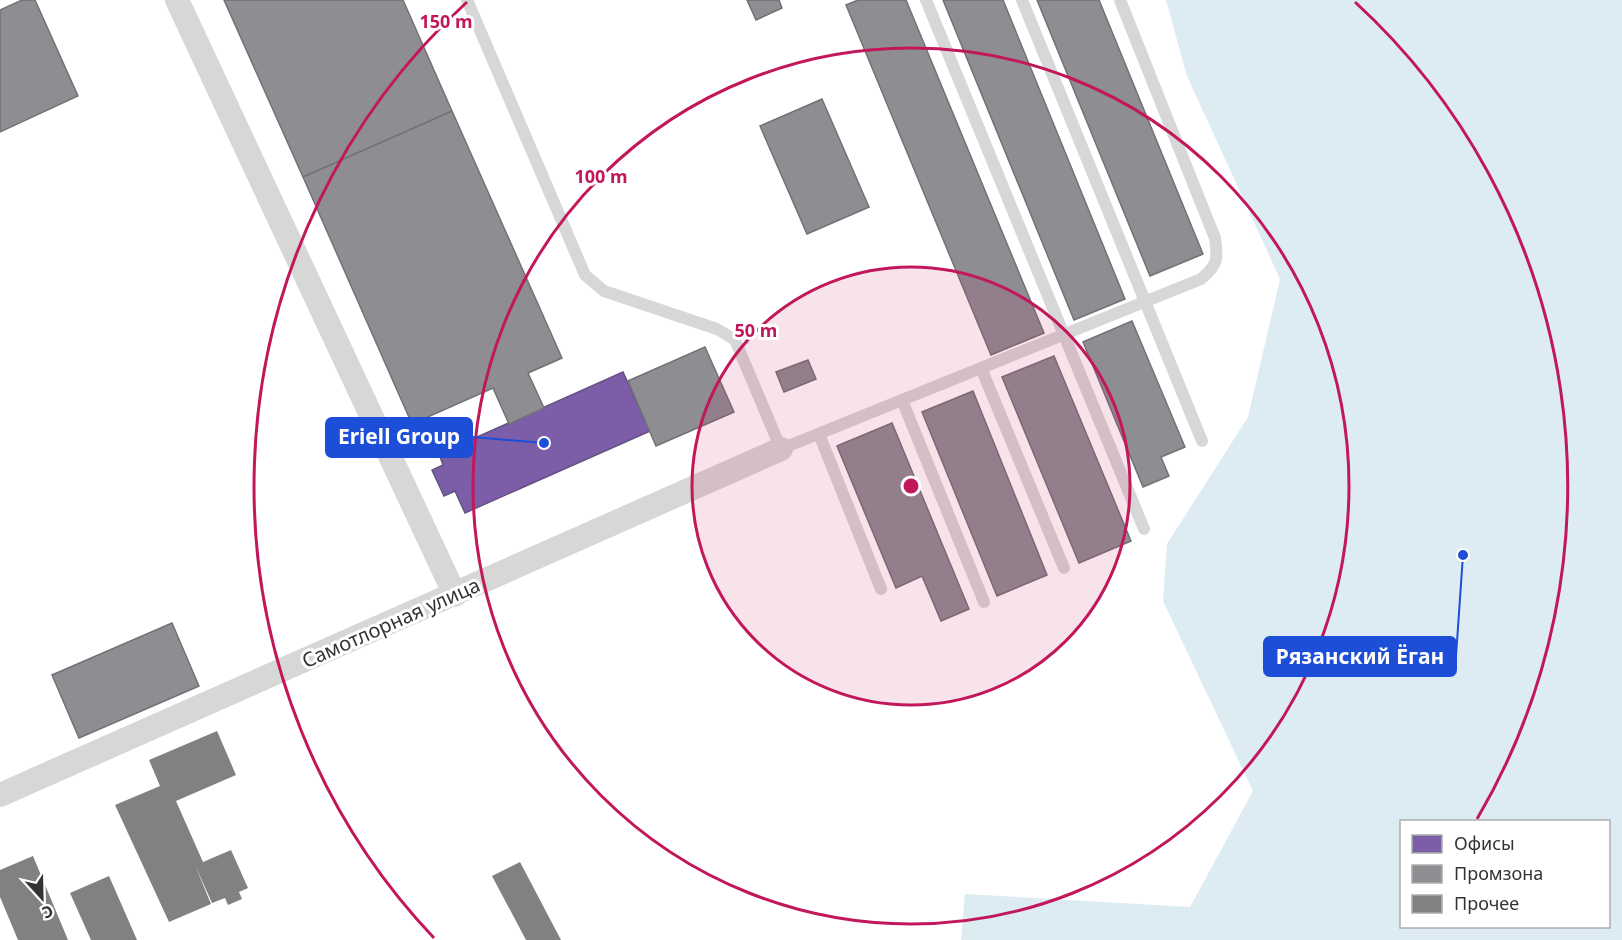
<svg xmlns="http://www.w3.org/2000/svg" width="1622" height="940" viewBox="0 0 1622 940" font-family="'Noto Sans',sans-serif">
  <rect width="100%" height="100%" fill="#fff"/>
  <!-- water -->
  <path fill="#ddebf3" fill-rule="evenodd" d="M 1166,0 L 1622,0 L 1622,940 L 961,940 L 965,894 L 1190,907 L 1253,791 L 1163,601 L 1167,544 L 1248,417 L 1280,279 L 1187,76 ZM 1402,822 L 1608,822 L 1608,926 L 1402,926 Z"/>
  <!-- offices -->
  <path fill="#7b5ea7" stroke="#655184" stroke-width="1.5" d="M 623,372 L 650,431 L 465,513 L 455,491 L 444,496 L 432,470 L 443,465 L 439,454 Z"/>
  <!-- industry -->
  <path fill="#8d8d92" stroke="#727276" stroke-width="1.5" d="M 22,0 L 35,0 L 78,96 L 0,132 L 0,10 Z
    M 224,0 L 403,0 L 452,111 L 303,177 Z
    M 747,0 L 779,0 L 782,8 L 756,20 Z
    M 858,0 L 906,0 L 1044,333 L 991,355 L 846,5 Z
    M 943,0 L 1003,0 L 1125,299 L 1074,320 Z
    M 1037,0 L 1099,0 L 1203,254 L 1150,276 Z
    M 822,99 L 869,207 L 807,234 L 760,126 Z
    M 452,111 L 562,358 L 528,373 L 544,408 L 509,424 L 493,388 L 412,424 L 303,177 Z
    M 1132,321 L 1185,447 L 1161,457 L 1169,476 L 1143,487 L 1083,342 Z
    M 705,347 L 734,412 L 656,446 L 628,381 Z
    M 1054,356 L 1131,541 L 1079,563 L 1002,377 Z
    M 808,360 L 816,379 L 784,392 L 776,372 Z
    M 973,391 L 1047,575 L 997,596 L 922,412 Z
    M 892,423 L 969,609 L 941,621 L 922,576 L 896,588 L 837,446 Z
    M 172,623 L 199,686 L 79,738 L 52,675 Z"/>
  <!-- building -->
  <path fill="#818181" d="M 217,731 L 236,775 L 176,801 L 203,862 L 231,850 L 248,888 L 239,892 L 242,899 L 228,905 L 225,898 L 212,903 L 195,865 L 211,904 L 169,922 L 115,805 L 160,786 L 149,760 Z
    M 33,856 L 68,940 L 18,940 L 0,897 L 0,870 Z
    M 520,862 L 561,940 L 526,940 L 492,876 Z
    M 109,876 L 137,940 L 91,940 L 70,893 Z"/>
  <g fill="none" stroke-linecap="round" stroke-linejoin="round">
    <!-- lane -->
    <path stroke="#d7d7d7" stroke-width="12" d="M 467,0 L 585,275 L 604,291 L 717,329 L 735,340 L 781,449 L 1201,279 C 1218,265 1218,259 1215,238 L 1120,0
      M 926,0 L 1144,529
      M 1022,0 L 1202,441
      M 981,368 L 1064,568
      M 902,400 L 984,602
      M 819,434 L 881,589"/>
    <!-- street -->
    <path stroke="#d7d7d7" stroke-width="24" d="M 177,0 L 455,595
      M 0,795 L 781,449"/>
  </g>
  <!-- distance rings -->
  <circle cx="911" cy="486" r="219" fill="#c2185b" fill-opacity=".12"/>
  <g fill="none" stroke="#c2185b" stroke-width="3">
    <circle cx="911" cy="486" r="219"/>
    <circle cx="911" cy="486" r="438"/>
    <path d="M434 938A657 657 0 0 1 467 2M1355 2A657 657 0 0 1 1477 819"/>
  </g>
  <g text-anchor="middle" stroke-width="6" stroke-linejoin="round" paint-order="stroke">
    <!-- street labels -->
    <g font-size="20" fill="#333" stroke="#fff">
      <text transform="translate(391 623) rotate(-24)" y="7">Самотлорная улица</text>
    </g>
  </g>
  <circle cx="911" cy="486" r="9" fill="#c2185b" stroke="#fff" stroke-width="3"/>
  <g font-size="18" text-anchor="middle" font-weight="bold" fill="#c2185b" stroke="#fff" stroke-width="6" stroke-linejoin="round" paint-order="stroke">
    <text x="446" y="28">150 m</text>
    <text x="601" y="183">100 m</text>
    <text x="756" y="337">50 m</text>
  </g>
  <!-- callouts -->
  <path fill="none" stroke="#1d4ed8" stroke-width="2" d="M544 443L472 437M1463 555L1456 656"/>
  <g fill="#1d4ed8" stroke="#fff" stroke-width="2">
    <circle cx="544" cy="443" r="6"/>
    <circle cx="1463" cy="555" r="6"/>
  </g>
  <g fill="#1d4ed8" stroke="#1d4ed8" stroke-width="2">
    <rect x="326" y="418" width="146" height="39" rx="6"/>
    <rect x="1264" y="637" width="192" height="39" rx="6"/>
  </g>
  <g font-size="21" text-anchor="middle" font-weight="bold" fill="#fff">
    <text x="399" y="444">Eriell Group</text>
    <text x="1360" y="664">Рязанский Ёган</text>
  </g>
  <!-- legend -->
  <rect x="1400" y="820" width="210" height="108" fill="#ffffff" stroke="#adadad" stroke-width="1.5"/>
  <rect x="1412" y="835" width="30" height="18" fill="#7b5ea7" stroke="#adadad" stroke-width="1.5"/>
  <text x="1454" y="850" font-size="18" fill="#333333">Офисы</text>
  <rect x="1412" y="865" width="30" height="18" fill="#8d8d92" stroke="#adadad" stroke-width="1.5"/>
  <text x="1454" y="880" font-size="18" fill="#333333">Промзона</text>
  <rect x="1412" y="895" width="30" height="18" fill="#818181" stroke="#adadad" stroke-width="1.5"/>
  <text x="1454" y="910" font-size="18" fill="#333333">Прочее</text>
  <!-- north arrow -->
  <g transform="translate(42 898) rotate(158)" stroke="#ffffff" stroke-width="4.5" paint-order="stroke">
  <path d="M0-4.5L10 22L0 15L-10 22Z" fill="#333333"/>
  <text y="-9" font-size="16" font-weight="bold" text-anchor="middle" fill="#333333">С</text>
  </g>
</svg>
